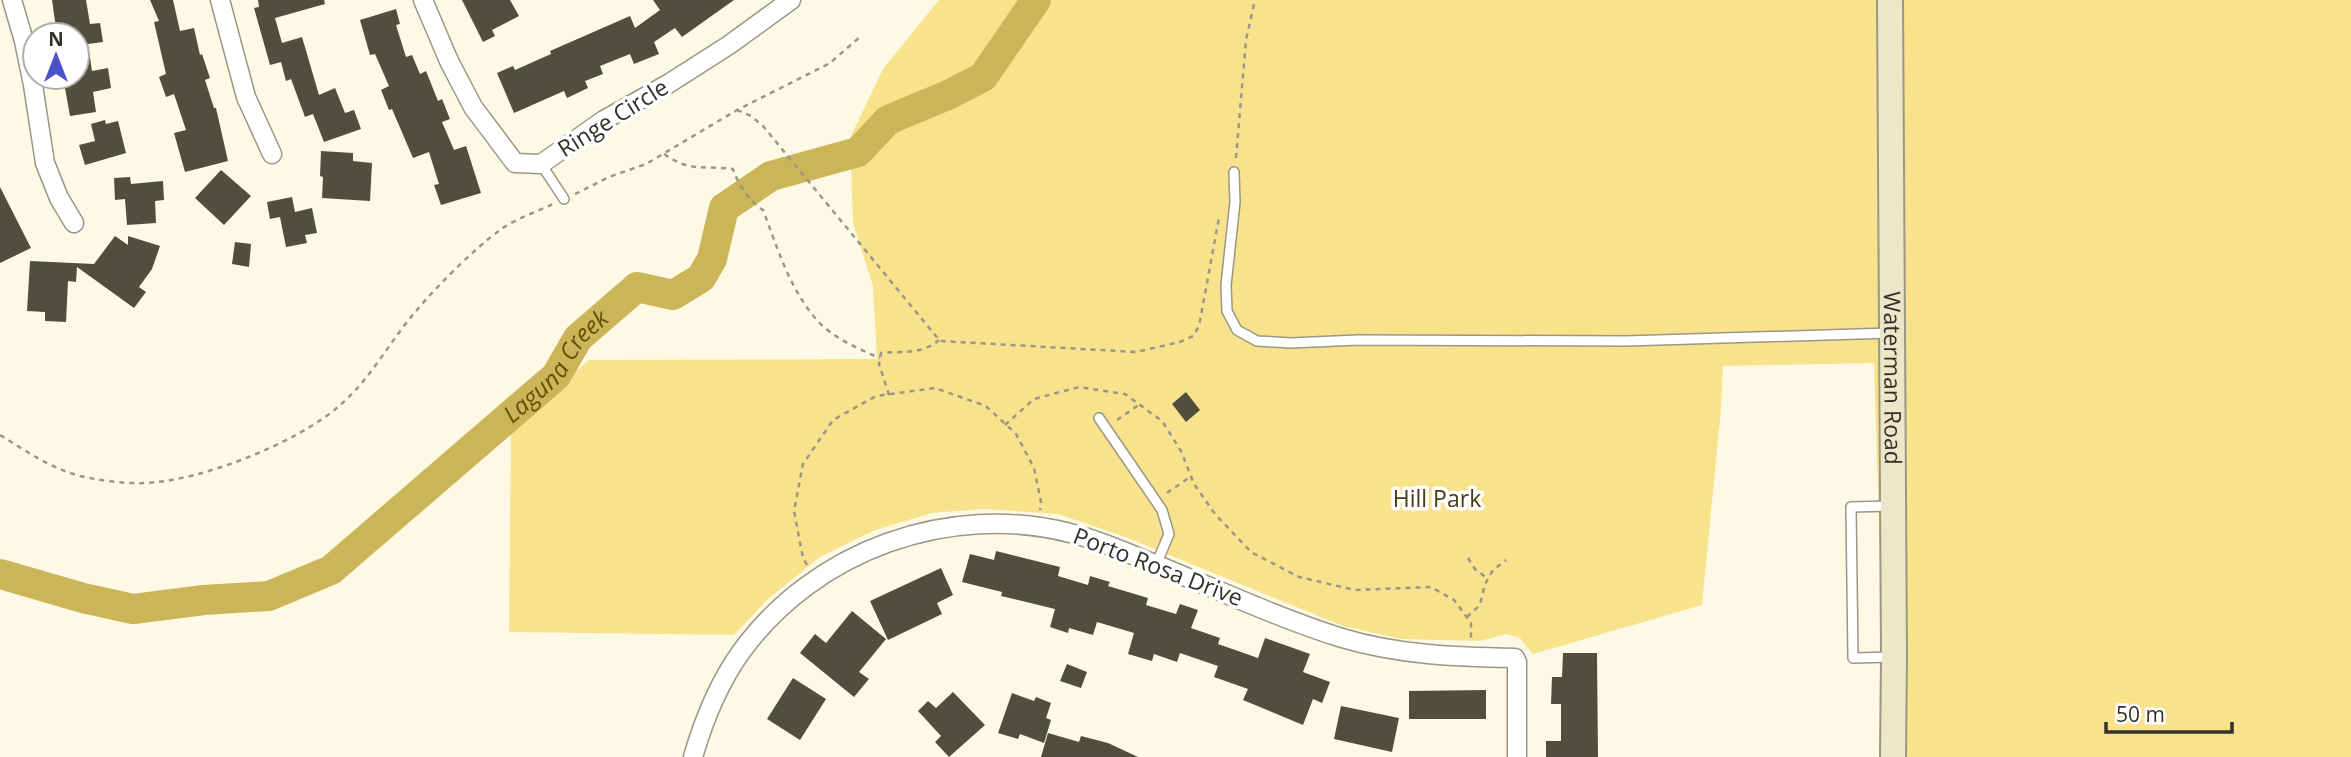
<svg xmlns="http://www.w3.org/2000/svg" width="2351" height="757" viewBox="0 0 2351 757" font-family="'Open Sans',sans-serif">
  <rect width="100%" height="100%" fill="#fef9e5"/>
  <!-- green -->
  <path fill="#f9e28c" d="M 939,0 L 2351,0 L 2351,757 L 1886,757 L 1874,363 L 1723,366 L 1721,409 L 1702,605 L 1533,654 L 1520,638 L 1506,634 L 1480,641 L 1400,639 L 1343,626 L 1125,537 L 1058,514 L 983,509 L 932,513 L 875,530 L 820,557 L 768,599 L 734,635 L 509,632 L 511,428 L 589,360 L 877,359 L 873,286 L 853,223 L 850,138 L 883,69 Z"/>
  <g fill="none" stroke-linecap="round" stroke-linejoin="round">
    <!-- river -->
    <path stroke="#ccb458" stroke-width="30" id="s1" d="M 0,574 L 83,598 L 133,609 L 204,600 L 269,596 L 331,570 L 556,376 L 578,338 L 637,287 L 673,295 L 701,278 L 712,259 L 724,208 L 771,176 L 858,152 L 888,120 L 948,95 L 983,77 L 1036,0"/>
  </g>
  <!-- building -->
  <path fill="#524e3e" d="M 52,0 L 86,0 L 90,24 L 100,23 L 103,42 L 88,44 L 92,71 L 108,68 L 111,88 L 93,92 L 96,112 L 70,116 L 63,77 L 77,77 L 77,35 L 57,35 Z
    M 150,0 L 173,0 L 180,31 L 194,28 L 200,55 L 202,54 L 210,78 L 205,80 L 214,108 L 216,108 L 228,161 L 185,172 L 174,133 L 186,130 L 174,94 L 166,97 L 159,77 L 166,74 L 154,22 L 159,21 Z
    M 258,0 L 324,0 L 325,4 L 275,18 L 282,43 L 302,37 L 319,95 L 335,88 L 345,113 L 354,110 L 361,129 L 324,142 L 313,114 L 305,117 L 291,79 L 286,81 L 281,62 L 270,65 L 254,8 L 259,7 Z
    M 462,0 L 510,0 L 519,16 L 492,30 L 495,36 L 483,42 Z
    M 653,0 L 734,0 L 682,37 L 675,28 L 654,42 L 659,54 L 634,64 L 630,54 L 600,66 L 603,74 L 585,81 L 588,88 L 567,98 L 564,91 L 514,113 L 497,73 L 513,66 L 515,70 L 551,54 L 550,51 L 630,16 L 635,28 L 660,10 Z
    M 396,9 L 400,24 L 396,25 L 406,57 L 412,55 L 420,74 L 426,71 L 438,101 L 442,99 L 450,119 L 442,122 L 454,150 L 466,146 L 481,193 L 441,205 L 434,185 L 439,184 L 429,152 L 413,158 L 392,109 L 389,110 L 381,90 L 389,86 L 375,54 L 370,55 L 360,20 Z
    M 105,120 L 106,124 L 118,121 L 126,153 L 85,165 L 79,145 L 95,141 L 91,124 Z
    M 321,151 L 353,153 L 353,161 L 372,163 L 370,201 L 322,198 L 323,177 L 320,176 Z
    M 221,170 L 251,196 L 224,225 L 195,198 Z
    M 130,177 L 131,184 L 163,181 L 164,200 L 155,201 L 156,223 L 127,225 L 125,199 L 115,200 L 114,178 Z
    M 0,187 L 31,248 L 0,263 Z
    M 292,197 L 295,212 L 312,208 L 317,233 L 305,235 L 307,243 L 286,247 L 280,217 L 270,219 L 267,202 Z
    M 115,236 L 128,245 L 128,236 L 160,246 L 152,269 L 139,287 L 146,292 L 134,308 L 77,267 L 76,282 L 68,281 L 66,322 L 45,321 L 45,312 L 27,311 L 30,261 L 94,264 Z
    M 235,242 L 251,244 L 249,267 L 232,264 Z
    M 1186,392 L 1200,410 L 1186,422 L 1172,404 Z
    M 996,551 L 1060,567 L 1058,576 L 1088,585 L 1090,576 L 1110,582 L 1108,586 L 1148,598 L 1146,605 L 1176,614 L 1180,604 L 1198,610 L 1191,628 L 1220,638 L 1218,644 L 1258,658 L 1265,638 L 1310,654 L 1303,672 L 1330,682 L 1322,703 L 1313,699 L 1303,725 L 1243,700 L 1248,689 L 1214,677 L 1218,666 L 1180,653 L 1177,662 L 1154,654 L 1152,661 L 1128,654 L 1134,633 L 1097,622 L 1093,635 L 1069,628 L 1068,633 L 1050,627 L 1055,609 L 1001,596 L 1002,592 L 962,582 L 970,554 L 994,560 Z
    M 941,568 L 953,595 L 937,603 L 942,614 L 888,640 L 870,601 Z
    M 852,611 L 886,639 L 859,672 L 869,679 L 854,697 L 800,653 L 815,634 L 826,643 Z
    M 1563,653 L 1597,653 L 1598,757 L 1546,757 L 1546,741 L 1561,741 L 1561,704 L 1551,704 L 1552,677 L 1562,677 Z
    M 1067,664 L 1087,672 L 1081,688 L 1060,681 Z
    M 793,678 L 826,699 L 800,740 L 767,719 Z
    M 1486,690 L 1486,719 L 1409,719 L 1409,691 Z
    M 953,692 L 985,725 L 949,757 L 935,742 L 941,736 L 918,711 L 928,701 L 936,708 Z
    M 1012,693 L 1034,701 L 1036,697 L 1051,703 L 1046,718 L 1051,720 L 1044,743 L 1020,734 L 1018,739 L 998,733 Z
    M 1341,706 L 1399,718 L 1392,752 L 1334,739 Z
    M 1048,733 L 1079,742 L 1081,736 L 1108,743 L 1138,757 L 1041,757 Z"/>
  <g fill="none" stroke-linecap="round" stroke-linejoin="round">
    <defs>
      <path id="lane" d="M 541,164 L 564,199
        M 1234,172 L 1235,202 L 1226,285 L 1227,311 L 1237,330 L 1257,341 L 1291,343 L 1358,340 L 1626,341 L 1890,333
        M 1099,418 L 1162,510 L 1169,534 L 1156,565
        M 1891,506 L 1851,507 L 1853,658 L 1893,657"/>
      <path id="street" d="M 12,0 L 24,41 L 33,85 L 45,163 L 59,198 L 74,223
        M 220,0 L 246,97 L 272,154
        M 423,0 L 449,61 L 473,107 L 515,163 L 541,164 L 604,120 L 668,84 L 729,45 L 791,0
        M 693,757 C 704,719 718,684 741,652 C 815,550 949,502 1070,533 C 1096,539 1120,550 1145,560 C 1210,586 1275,617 1342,638 C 1399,655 1456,657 1515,658 L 1517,662 L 1517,757"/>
      <g id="secondary">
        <path id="s2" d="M 1890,0 L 1894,657 L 1893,757"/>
      </g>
    </defs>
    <!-- lane casing -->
    <use href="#lane" stroke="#9b9785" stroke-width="12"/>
    <!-- street casing -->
    <use href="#street" stroke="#9b9785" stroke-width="21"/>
    <!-- secondary casing -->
    <use href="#secondary" stroke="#9b9785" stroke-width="28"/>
    <!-- path -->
    <path stroke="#9a9689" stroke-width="2.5" stroke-dasharray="5 5" stroke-linecap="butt" d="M 737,110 L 751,116 L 763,126 L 940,341 L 1136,352 L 1180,342 L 1193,336 L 1199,326 L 1219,218
      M 664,154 C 692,173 702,165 733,169 C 738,184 749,201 763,210 C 777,247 789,287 815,318 C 831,337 858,349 880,358
      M 1236,158 L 1246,40 L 1255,0
      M 575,194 L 609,177 L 646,164 L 737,110 L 830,63 L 861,36
      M 889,395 L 879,364 L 881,353 C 902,351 922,355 939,340
      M 1117,420 L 1140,404
      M 1005,425 L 1034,399 L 1079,387 L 1125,394 L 1162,421 L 1181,451 L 1194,484 L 1215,514 L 1251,552 L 1299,577 L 1355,590 L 1431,587 L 1454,600 L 1471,623 L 1471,642
      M 0,435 C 26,451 50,468 80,476 C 97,480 126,484 143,483 C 199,482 297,443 339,406 C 370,380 390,341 416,311 C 437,286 474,249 500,230 C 515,219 536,212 553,204
      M 1167,493 L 1190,477
      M 1468,558 L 1475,569 L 1488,579
      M 807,565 L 803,558 L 794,511 L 803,464 L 833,420 L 876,396 L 935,388 L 986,406 L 1016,434 L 1034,468 L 1041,502 L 1040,510
      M 1467,617 L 1480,605 L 1485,584 L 1493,570 L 1506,560"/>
    <!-- lane -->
    <use href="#lane" stroke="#fff" stroke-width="9"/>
    <!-- street -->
    <use href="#street" stroke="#fff" stroke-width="18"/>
    <!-- secondary -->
    <use href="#secondary" stroke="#ede6c8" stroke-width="24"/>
  </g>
  <g text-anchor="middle" stroke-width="7" stroke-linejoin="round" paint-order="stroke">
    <!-- street labels -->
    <g font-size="23" fill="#33312a" stroke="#fff">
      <text transform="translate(613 118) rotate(-32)" y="8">Ringe Circle</text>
      <text dy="8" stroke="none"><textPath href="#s2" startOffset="378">Waterman Road</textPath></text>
      <text transform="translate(1158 567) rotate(21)" y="8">Porto Rosa Drive</text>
    </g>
    <!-- park labels -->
    <g font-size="23" fill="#463c15" stroke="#fff">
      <text x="1437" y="507">Hill Park</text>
    </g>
    <!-- water labels -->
    <g font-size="24" font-style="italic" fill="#615106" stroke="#fff">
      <text dy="8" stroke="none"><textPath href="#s1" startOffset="646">Laguna Creek</textPath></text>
    </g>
  </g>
  <!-- north arrow -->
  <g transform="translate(56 56)"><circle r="33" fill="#ffffff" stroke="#adadaa" stroke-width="2"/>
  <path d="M0-5L12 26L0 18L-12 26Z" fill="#4a52c7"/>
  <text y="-10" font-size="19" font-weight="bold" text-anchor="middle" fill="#33312a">N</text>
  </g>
  <!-- scale -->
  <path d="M2106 722v10h126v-10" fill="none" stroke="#33312a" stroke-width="3.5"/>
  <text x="2116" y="722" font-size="21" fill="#33312a" stroke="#ffffff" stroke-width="5" paint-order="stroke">50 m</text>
</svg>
